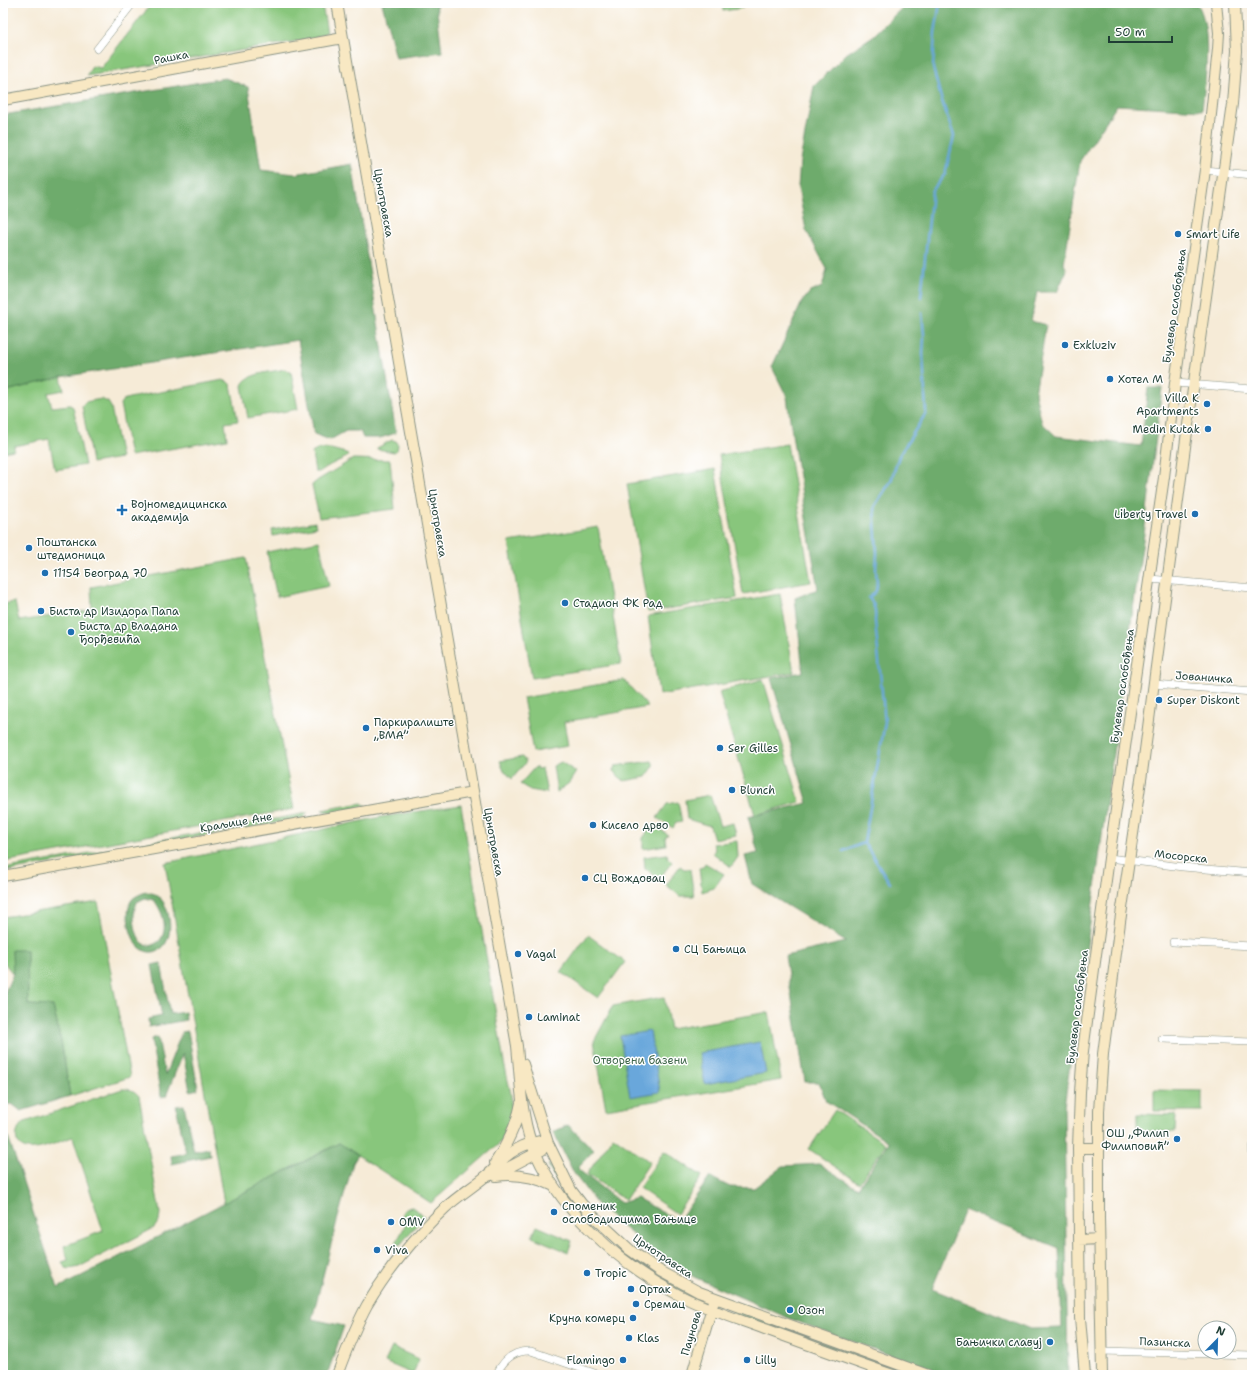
<svg xmlns="http://www.w3.org/2000/svg" width="1255" height="1378" viewBox="0 0 1255 1378" font-family="'Shantell Sans',sans-serif">
  <rect width="100%" height="100%" fill="#fff"/>
  <filter id="ink" filterUnits="userSpaceOnUse"><feTurbulence type="fractalNoise" baseFrequency=".025" numOctaves="2"/><feDisplacementMap in="SourceGraphic" scale="8" xChannelSelector="R" yChannelSelector="G"/><feConvolveMatrix kernelMatrix="1 2 1 2 8 2 1 2 1" color-interpolation-filters="sRGB"/></filter>
  <filter id="wash" filterUnits="userSpaceOnUse"><feTurbulence type="fractalNoise" baseFrequency=".012" numOctaves="4" result="noise"/><feDisplacementMap in="SourceGraphic" scale="16" xChannelSelector="R" yChannelSelector="G"/><feGaussianBlur stdDeviation="0.9" result="paint"/><feColorMatrix in="noise" values="0 0 0 0 0 0 0 0 0 0 0 0 0 0 0 0 0 1.4 0 .05"/><feComposite in="paint" operator="in"/></filter>
  <g filter="url(#wash)">
    <rect width="100%" height="100%" fill="#f6ebd7"/>
    <!-- green -->
    <path fill="#88c67c" stroke="#548258" d="M 152,3 L 322,4 L 327,32 L 316,38 L 87,76 L 92,66 L 101,68 Z
      M 722,3 L 742,3 L 743,8 L 723,11 Z
      M 285,369 L 291,372 L 298,409 L 248,418 L 242,386 C 245,373 273,372 285,369 Z
      M 61,377 L 64,390 L 48,393 L 52,407 L 70,405 L 73,407 L 85,465 L 55,470 L 49,439 L 14,446 L 14,450 L 3,452 L 3,392 Z
      M 223,380 L 228,382 L 231,385 L 238,421 L 225,423 L 227,439 L 130,456 L 120,404 L 123,400 L 129,398 Z
      M 101,399 L 108,402 L 111,407 L 121,458 L 92,463 L 82,406 L 85,402 Z
      M 392,440 L 396,441 L 398,445 L 397,450 L 394,452 L 377,449 L 377,448 Z
      M 787,444 L 811,582 L 743,594 L 719,455 Z
      M 318,449 L 331,449 L 346,453 L 348,454 L 347,457 L 330,465 L 319,472 L 315,472 L 312,453 Z
      M 353,459 L 390,460 L 395,509 L 319,518 L 312,485 L 318,480 Z
      M 715,469 L 737,598 L 648,612 L 627,484 Z
      M 315,522 L 316,527 L 273,536 L 272,530 Z
      M 598,527 L 621,664 L 532,678 L 509,542 Z
      M 319,541 L 329,586 L 277,597 L 267,552 Z
      M 246,558 L 294,809 L 3,862 L 3,604 L 15,602 L 19,621 L 92,610 L 91,587 Z
      M 780,594 L 794,672 L 659,695 L 648,616 Z
      M 763,679 L 800,802 L 755,815 L 719,692 Z
      M 624,680 L 648,707 L 564,722 L 568,746 L 533,752 L 523,698 Z
      M 522,757 L 526,762 L 512,779 L 503,769 L 500,761 Z
      M 652,761 L 654,766 L 646,777 L 624,781 L 613,771 L 615,766 Z
      M 561,762 L 576,772 L 569,783 L 557,792 L 553,766 Z
      M 535,767 L 538,769 L 542,768 L 547,793 L 530,790 L 520,784 Z
      M 710,795 L 720,826 L 733,823 L 736,835 L 714,839 L 710,826 L 687,819 L 685,800 Z
      M 678,802 L 682,822 L 676,823 L 673,828 L 657,818 L 667,804 Z
      M 362,803 L 366,806 L 330,813 L 322,810 Z
      M 461,805 L 504,1063 L 511,1094 L 511,1109 L 509,1124 L 501,1142 L 431,1203 L 339,1143 L 224,1203 L 165,863 L 381,817 Z
      M 308,813 L 303,818 L 3,872 L 3,869 Z
      M 653,824 L 668,835 L 665,838 L 666,845 L 643,849 L 643,838 Z
      M 737,841 L 738,857 L 731,867 L 713,853 L 715,849 L 713,844 Z
      M 667,854 L 668,858 L 672,862 L 659,879 L 645,868 L 644,857 Z
      M 705,863 L 724,874 L 714,888 L 702,892 L 699,868 L 703,867 Z
      M 680,866 L 684,869 L 690,869 L 694,896 L 680,896 L 666,885 Z
      M 98,902 L 130,1077 L 70,1096 L 62,1046 L 53,1006 L 28,1005 L 27,950 L 12,951 L 13,974 L 3,961 L 3,917 Z
      M 588,935 L 625,962 L 598,998 L 561,972 Z
      M 664,997 L 670,1029 L 769,1012 L 781,1080 L 606,1109 L 594,1041 L 613,1006 Z
      M 122,1089 C 130,1089 134,1090 139,1096 L 160,1213 L 159,1221 L 154,1228 L 79,1267 C 71,1269 65,1271 62,1262 L 68,1260 L 64,1246 L 103,1231 L 73,1137 C 60,1140 28,1159 18,1143 C 14,1136 18,1129 22,1123 Z
      M 1154,1090 L 1202,1091 L 1202,1111 L 1154,1111 Z
      M 835,1110 L 886,1144 L 859,1183 L 809,1149 Z
      M 1137,1114 L 1176,1115 L 1175,1132 L 1137,1131 Z
      M 613,1136 L 650,1162 L 625,1200 L 587,1174 Z
      M 664,1151 L 702,1176 L 677,1214 L 639,1188 Z
      M 548,1165 L 550,1165 C 558,1179 566,1193 576,1206 C 585,1216 595,1225 605,1233 C 632,1258 660,1278 692,1295 L 692,1297 L 662,1281 L 625,1256 L 578,1212 L 562,1191 Z
      M 412,1207 L 424,1216 L 400,1245 L 396,1243 L 406,1224 L 402,1217 L 403,1211 L 407,1208 Z
      M 537,1226 L 572,1241 L 568,1252 L 532,1237 Z
      M 734,1310 L 914,1375 L 907,1375 L 732,1313 Z
      M 392,1347 L 419,1359 L 413,1374 L 385,1362 Z"/>
    <!-- forest -->
    <path fill="#6eab6c" stroke="#467450" fill-rule="evenodd" d="M 382,3 L 436,3 L 442,52 L 396,58 Z
      M 907,3 L 1197,3 C 1213,28 1205,82 1202,110 L 1117,105 L 1080,161 L 1064,264 L 1067,270 L 1057,292 L 1037,292 L 1031,321 L 1046,325 L 1035,394 L 1042,423 L 1056,436 L 1141,446 L 1148,388 L 1162,388 L 1145,527 L 1125,664 L 1096,881 L 1064,1107 L 1068,1375 L 946,1375 L 793,1320 L 694,1277 L 651,1250 L 598,1206 L 575,1175 L 553,1132 L 568,1125 L 594,1150 L 578,1167 L 579,1170 L 621,1203 L 637,1198 L 678,1221 L 710,1177 L 730,1187 L 754,1188 L 783,1166 L 819,1164 L 858,1188 L 889,1142 L 826,1101 L 819,1082 L 805,1082 L 785,956 L 846,942 L 752,884 L 745,856 L 758,853 L 748,817 L 808,803 L 771,678 L 803,672 L 795,598 L 818,589 L 793,441 L 787,397 L 772,367 L 802,302 L 810,292 L 822,287 L 827,269 L 806,230 L 798,187 L 800,161 L 814,86 L 846,54 L 873,36 ZM 964,1210 L 1059,1248 L 1062,1328 L 1031,1329 L 932,1289 Z
      M 225,78 L 248,87 L 261,170 L 295,174 L 352,164 L 396,433 L 380,438 L 363,438 L 360,431 L 346,431 L 330,440 L 314,434 L 298,340 L 61,377 L 3,392 L 3,115 Z
      M 146,892 C 149,893 153,893 155,894 C 173,903 177,949 153,952 C 132,955 123,915 131,901 C 134,896 141,894 146,892 ZM 145,898 L 154,900 C 162,911 169,928 160,940 C 158,942 155,944 152,945 C 137,948 134,924 134,914 C 134,910 136,906 137,902 Z
      M 12,950 L 27,950 L 28,1005 L 53,1006 L 62,1046 L 70,1096 L 21,1111 L 12,1104 L 3,1105 L 3,996 L 13,974 Z
      M 161,963 L 170,1014 L 185,1012 L 186,1020 L 149,1027 L 148,1019 L 162,1016 L 152,965 Z
      M 188,1031 L 198,1089 L 190,1091 L 183,1053 L 166,1096 L 161,1097 L 151,1039 L 158,1037 L 165,1075 L 182,1032 Z
      M 184,1105 L 194,1151 L 209,1148 L 210,1156 L 172,1164 L 171,1156 L 186,1153 L 176,1106 Z
      M 3,1121 L 58,1288 L 327,1150 L 339,1143 L 358,1155 L 353,1163 L 337,1221 L 312,1319 L 344,1326 L 327,1375 L 3,1375 Z"/>
    <!-- water -->
    <path fill="#69a7db" stroke="#447288" d="M 650,1031 L 660,1092 L 630,1097 L 620,1036 Z
      M 760,1042 L 766,1073 L 705,1084 L 699,1053 Z"/>
    <g fill="none" stroke-linecap="round" stroke-linejoin="round">
      <!-- stream -->
      <path stroke="#69a7db" stroke-width="2.5" d="M 921,297 L 932,191 L 945,174 L 954,136 L 941,98 L 933,68 L 935,32 L 940,3
        M 843,851 L 864,843
        M 890,883 L 864,843 L 885,722 L 875,621 C 876,613 875,604 869,598 L 876,591 L 877,585 L 876,569 L 877,553 L 876,538 L 874,507 L 891,481 L 899,456 L 926,413 L 923,354 L 924,336 L 922,313"/>
    </g>
  </g>
  <g filter="url(#ink)">
    <g fill="none" stroke-linecap="round" stroke-linejoin="round">
      <defs>
        <path id="street" d="M 1243,3 L 1252,5
          M 97,49 L 133,3
          M 1205,170 L 1252,175
          M 1175,383 L 1252,389
          M 1150,579 L 1252,588
          M 1154,684 L 1252,692
          M 1109,858 L 1183,867 L 1252,873
          M 1173,942 L 1252,946
          M 1162,1039 L 1252,1042
          M 1252,1148 L 1252,1153
          M 1102,1351 L 1252,1355
          M 496,1375 C 503,1360 514,1350 531,1351 L 600,1375"/>
        <path id="secondary" d="M 337,3 L 517,1046 C 520,1076 521,1114 531,1142 C 555,1206 617,1263 677,1294 C 705,1309 735,1318 765,1329 C 807,1344 850,1360 893,1375
          M 3,100 L 343,38
          M 3,876 L 473,792
          M 523,1064 L 548,1143 L 571,1190 L 581,1203 L 590,1213 L 630,1250 L 660,1271 L 699,1292 L 928,1375
          M 1078,1148 L 1099,1148
          M 495,1163 C 507,1144 517,1125 521,1103
          M 488,1176 L 502,1171 L 542,1150
          M 496,1176 C 517,1173 535,1177 554,1186
          M 1079,1240 L 1099,1239
          M 337,1375 C 346,1351 355,1327 367,1305 C 387,1271 416,1235 445,1208 C 458,1196 473,1187 486,1176 C 492,1172 496,1166 501,1161 C 516,1147 527,1143 547,1140
          M 692,1375 L 713,1304
          M 1085,1375 L 1080,1318 L 1078,1148 L 1080,1092 L 1083,1051 L 1109,858 L 1164,477 L 1175,383 L 1205,170 L 1218,49 L 1219,33 L 1216,3
          M 1102,1375 L 1099,1218 L 1099,1111 L 1103,1054 L 1120,922 L 1142,773 L 1187,432 L 1233,104 L 1237,51 L 1235,3"/>
      </defs>
      <!-- street casing -->
      <use href="#street" stroke="#8a9486" stroke-width="8"/>
      <!-- secondary casing -->
      <use href="#secondary" stroke="#8a9486" stroke-width="12"/>
      <!-- street -->
      <use href="#street" stroke="#fff" stroke-width="7"/>
      <!-- secondary -->
      <use href="#secondary" stroke="#f8e8c3" stroke-width="10"/>
    </g>
  </g>
  <!-- markers -->
  <g fill="#1f6fb2" stroke="#fff" stroke-width="1.5">
    <circle cx="1178" cy="234" r="4"/>
    <circle cx="1065" cy="345" r="4"/>
    <circle cx="1110" cy="379" r="4"/>
    <circle cx="1207" cy="404" r="4"/>
    <circle cx="1208" cy="429" r="4"/>
    <path d="M120 504h4v4h4v4h-4v4h-4v-4h-4v-4h4z"/>
    <circle cx="1195" cy="514" r="4"/>
    <circle cx="29" cy="548" r="4"/>
    <circle cx="45" cy="573" r="4"/>
    <circle cx="565" cy="603" r="4"/>
    <circle cx="41" cy="611" r="4"/>
    <circle cx="71" cy="632" r="4"/>
    <circle cx="1159" cy="700" r="4"/>
    <circle cx="366" cy="728" r="4"/>
    <circle cx="720" cy="748" r="4"/>
    <circle cx="732" cy="790" r="4"/>
    <circle cx="593" cy="825" r="4"/>
    <circle cx="585" cy="878" r="4"/>
    <circle cx="676" cy="949" r="4"/>
    <circle cx="518" cy="954" r="4"/>
    <circle cx="529" cy="1017" r="4"/>
    <circle cx="1177" cy="1139" r="4"/>
    <circle cx="554" cy="1212" r="4"/>
    <circle cx="391" cy="1222" r="4"/>
    <circle cx="377" cy="1250" r="4"/>
    <circle cx="587" cy="1273" r="4"/>
    <circle cx="631" cy="1289" r="4"/>
    <circle cx="636" cy="1304" r="4"/>
    <circle cx="790" cy="1310" r="4"/>
    <circle cx="633" cy="1318" r="4"/>
    <circle cx="629" cy="1338" r="4"/>
    <circle cx="1050" cy="1342" r="4"/>
    <circle cx="623" cy="1360" r="4"/>
    <circle cx="747" cy="1360" r="4"/>
  </g>
  <g text-anchor="middle" stroke-width="3" stroke-linejoin="round" paint-order="stroke">
    <!-- street labels -->
    <g font-size="11" fill="#1f3d34" stroke="#fff">
      <text transform="translate(171 57) rotate(-11)" y="4">Рашка</text>
      <text transform="translate(384 203) rotate(80)" y="4">Црнотравска</text>
      <text transform="translate(1174 306) rotate(-82)" y="4">Булевар ослобођења</text>
      <text transform="translate(438 523) rotate(81)" y="4">Црнотравска</text>
      <text transform="translate(1204 677) rotate(4)" y="4">Јованичка</text>
      <text transform="translate(1122 686) rotate(-82)" y="4">Булевар ослобођења</text>
      <text transform="translate(236 822) rotate(-10)" y="4">Краљице Ане</text>
      <text transform="translate(494 842) rotate(80)" y="4">Црнотравска</text>
      <text transform="translate(1181 856) rotate(6)" y="4">Мосорска</text>
      <text transform="translate(1077 1007) rotate(-83)" y="4">Булевар ослобођења</text>
      <text transform="translate(663 1256) rotate(34)" y="4">Црнотравска</text>
      <text transform="translate(691 1333) rotate(-73)" y="4">Паунова</text>
      <text transform="translate(1165 1342) rotate(2)" y="4">Пазинска</text>
    </g>
    <!-- poi labels -->
    <g font-size="11" fill="#1f3d34" stroke="#fff" text-anchor="start">
      <text x="1186" y="238">Smart Life</text>
      <text x="1073" y="349">Exkluziv</text>
      <text x="1118" y="383">Хотел М</text>
      <text x="1199" y="402" text-anchor="end">Villa K<tspan x="1199" dy="13">Apartments</tspan></text>
      <text x="1200" y="433" text-anchor="end">Medin Kutak</text>
      <text x="131" y="508">Војномедицинска<tspan x="131" dy="13">академија</tspan></text>
      <text x="1187" y="518" text-anchor="end">Liberty Travel</text>
      <text x="37" y="546">Поштанска<tspan x="37" dy="13">штедионица</tspan></text>
      <text x="53" y="577">11154 Београд 70</text>
      <text x="573" y="607">Стадион ФК Рад</text>
      <text x="49" y="615">Биста др Изидора Папа</text>
      <text x="79" y="630">Биста др Владана<tspan x="79" dy="13">Ђорђевића</tspan></text>
      <text x="1167" y="704">Super Diskont</text>
      <text x="374" y="726">Паркиралиште<tspan x="374" dy="13">„ВМА”</tspan></text>
      <text x="728" y="752">Ser Gilles</text>
      <text x="740" y="794">Blunch</text>
      <text x="601" y="829">Кисело дрво</text>
      <text x="593" y="882">СЦ Вождовац</text>
      <text x="684" y="953">СЦ Бањица</text>
      <text x="526" y="958">Vagal</text>
      <text x="537" y="1021">Laminat</text>
      <text x="1169" y="1137" text-anchor="end">ОШ „Филип<tspan x="1169" dy="13">Филиповић”</tspan></text>
      <text x="562" y="1210">Споменик<tspan x="562" dy="13">ослободиоцима Бањице</tspan></text>
      <text x="399" y="1226">OMV</text>
      <text x="385" y="1254">Viva</text>
      <text x="595" y="1277">Tropic</text>
      <text x="639" y="1293">Ортак</text>
      <text x="644" y="1308">Сремац</text>
      <text x="798" y="1314">Озон</text>
      <text x="625" y="1322" text-anchor="end">Круна комерц</text>
      <text x="637" y="1342">Klas</text>
      <text x="1042" y="1346" text-anchor="end">Бањички славуј</text>
      <text x="615" y="1364" text-anchor="end">Flamingo</text>
      <text x="755" y="1364">Lilly</text>
    </g>
    <!-- park labels -->
    <g font-size="11" fill="#3e664a" stroke="#fff">
      <text x="640" y="1064">Отворени базени</text>
    </g>
  </g>
  <!-- margin -->
  <rect width="1255" height="1378" fill="none" stroke="#fff" stroke-width="16"/>
  <!-- north arrow -->
  <g transform="translate(1217 1340) rotate(23)"><circle r="19" fill="#ffffff" stroke="#a5b1ae"/>
  <path d="M0-3L7 15L0 10L-7 15Z" fill="#1f6fb2"/>
  <text y="-6" font-size="11" font-weight="bold" text-anchor="middle" fill="#1f3d34">N</text>
  </g>
  <!-- scale -->
  <path d="M1109 36v6h63v-6" fill="none" stroke="#1f3d34" stroke-width="2"/>
  <text x="1115" y="36" font-size="12" fill="#1f3d34" stroke="#ffffff" stroke-width="3" paint-order="stroke">50 m</text>
</svg>
